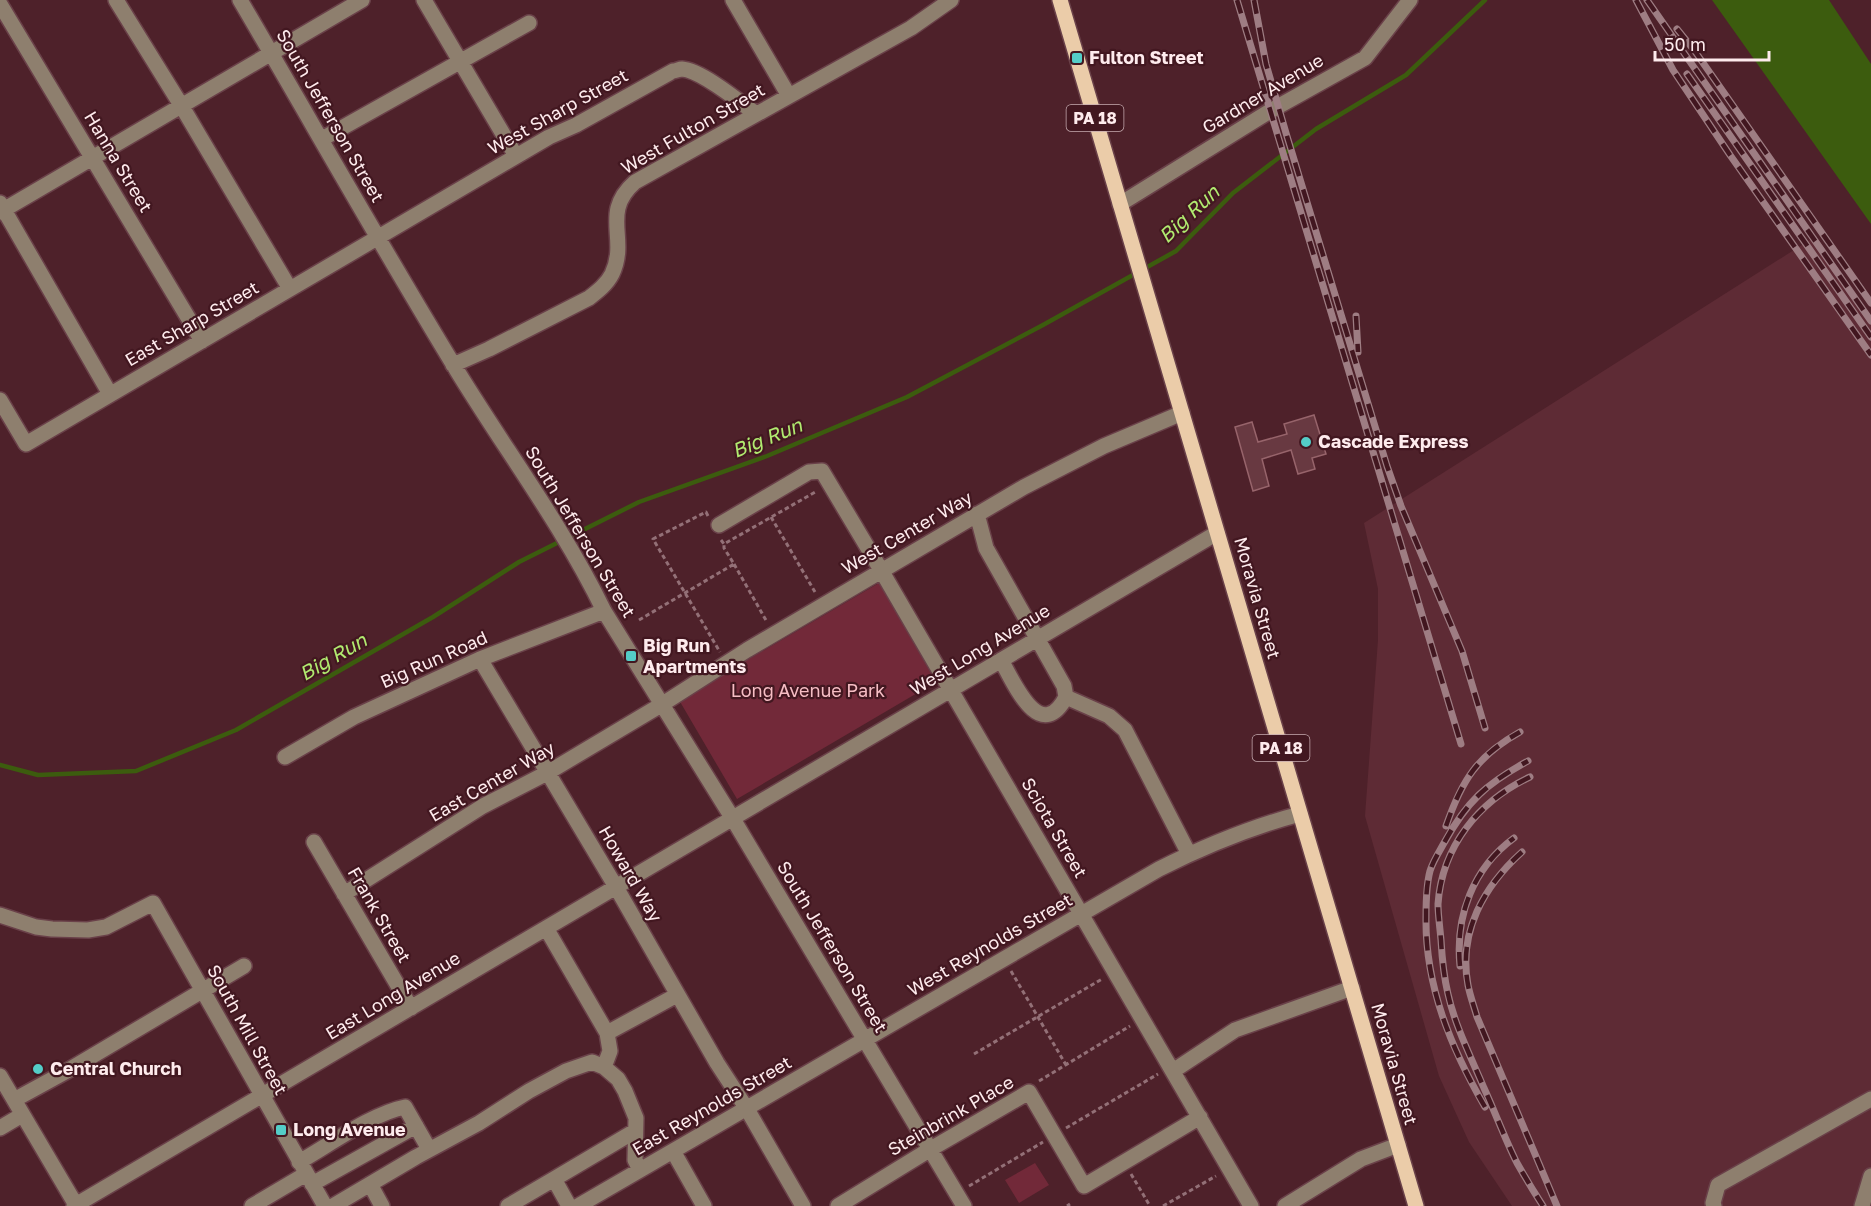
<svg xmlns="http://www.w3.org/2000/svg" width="1871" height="1206" viewBox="0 0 1871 1206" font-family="'Golos Text',sans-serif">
  <rect width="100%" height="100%" fill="#4e212a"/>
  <!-- built -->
  <path fill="#5e2b35" d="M 1816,236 L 1871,318 L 1871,1206 L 1512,1206 L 1469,1142 L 1439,1076 L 1365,816 L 1378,640 L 1378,589 L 1364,523 Z"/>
  <!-- green -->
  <path fill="#722939" d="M 879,583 L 936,682 L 737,799 L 679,700 Z
    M 1035,1163 L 1049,1185 L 1019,1203 L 1005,1180 Z"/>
  <!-- water -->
  <path fill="#3c5c0e" d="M 1712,0 L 1829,0 L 1871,64 L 1871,224 Z"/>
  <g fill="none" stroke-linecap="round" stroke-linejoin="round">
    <!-- stream -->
    <path stroke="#3c5c0e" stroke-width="4.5" d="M 0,765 L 38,775 L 136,771 L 236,730 L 433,617 L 519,562 L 639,502 L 767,456 L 907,397 L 1043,325 L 1176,251 L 1233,193 L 1316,129 L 1406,75 L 1485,0"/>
  </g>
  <!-- building -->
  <path fill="#683941" stroke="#97646b" stroke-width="1.5" d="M 1314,415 L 1326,454 L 1312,458 L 1315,469 L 1298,474 L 1291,450 L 1262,459 L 1269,486 L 1253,491 L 1235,427 L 1252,422 L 1258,442 L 1287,434 L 1284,424 Z"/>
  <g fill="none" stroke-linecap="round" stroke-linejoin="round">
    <defs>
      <path id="minor" d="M 116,0 L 181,105 L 290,289
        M 240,0 C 311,121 380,244 453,364 C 503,447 562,524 604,611 L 733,819 L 964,1206
        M 424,0 L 516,156
        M 733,0 L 789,96
        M 0,4 L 202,341
        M 322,139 L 529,23
        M 0,203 L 110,394
        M 1120,204 L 1270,111 L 1365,58 L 1410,0
        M 0,212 L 362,0
        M 453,365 L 489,349 L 589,298 C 598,291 607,284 612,274 C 629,238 600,213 635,182 L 911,28 L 951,0
        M 0,400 L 26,444 L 549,137 L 576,125 L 673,71 C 676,71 679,69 682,69 C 701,70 740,102 756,114
        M 977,514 L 986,548 L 1064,686 L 1066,697 C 1040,745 1014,683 1001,660
        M 719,525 L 809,472 L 822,471 L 881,570 L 1251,1206
        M 480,659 L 616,887 L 717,1063 L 747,1109 L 803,1206
        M 1066,697 L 1109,716 L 1125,730 L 1189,854
        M 285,757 L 354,717 L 480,659 L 604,611
        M 314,842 L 411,1008
        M 344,894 L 483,806 L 547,773 L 661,705 L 747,650 L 1024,487 L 1104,446 L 1182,413
        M 0,915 L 36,927 L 52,929 L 88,930 L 106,927 L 153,903 L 325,1206
        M 546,928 L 607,1033 L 610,1051 L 604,1067
        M 607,1033 L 677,995
        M 1173,1071 L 1235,1030 L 1352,988
        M 0,1076 L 76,1205
        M 14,1100 L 67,1071 L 244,966
        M 0,1128 L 22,1115
        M 673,1151 L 704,1206
        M 299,1162 C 329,1145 373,1113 405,1107 L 429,1149
        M 312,1184 L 416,1126
        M 370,1184 L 382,1206
        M 74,1206 L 1217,533
        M 252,1206 L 306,1174
        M 333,1206 L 416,1157 L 479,1123 L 529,1091 L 566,1071 L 592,1062 L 604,1067 L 618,1079 L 625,1091 L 636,1118 L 635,1160 L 640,1170
        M 508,1206 L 554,1179
        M 569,1206 L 554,1179 L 635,1131
        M 578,1206 L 1159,869 C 1205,846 1251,827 1300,814
        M 838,1206 L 929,1150 L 1029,1092 L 1084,1186 L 1200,1117
        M 1285,1206 L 1361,1159 L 1398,1145
        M 1714,1206 L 1713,1203 L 1718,1185 L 1871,1099
        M 1862,1206 L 1871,1176"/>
      <path id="major" d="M 1060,0 L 1416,1206"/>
    </defs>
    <!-- minor casing -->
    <use href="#minor" stroke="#6a4149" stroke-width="18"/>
    <!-- major casing -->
    <use href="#major" stroke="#6a4149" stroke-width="18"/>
    <!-- path -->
    <path stroke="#937077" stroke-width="3" stroke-dasharray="4.5 3" stroke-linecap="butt" d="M 708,516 L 706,512 L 653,539 L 720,652
      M 771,517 L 815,592
      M 721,540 L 724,544 L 817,491
      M 734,564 L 767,622
      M 639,620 L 734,564 L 724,548 L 724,544
      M 1011,971 L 1066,1065
      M 974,1054 L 1102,979
      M 1039,1081 L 1130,1026
      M 1066,1128 L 1158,1074
      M 1131,1174 L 1150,1206
      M 969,1186 L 1043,1142
      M 1067,1206 L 1070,1204
      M 1163,1206 L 1216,1176"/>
    <!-- minor -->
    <use href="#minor" stroke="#8e7f6e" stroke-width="15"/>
    <!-- major -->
    <use href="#major" stroke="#ebcca9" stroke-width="15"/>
    <defs>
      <path id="rail" d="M 1237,0 L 1461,744
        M 1254,0 L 1266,64 L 1286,133 L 1387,466 L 1401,506 L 1462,651 L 1485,728
        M 1636,0 L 1673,70 L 1730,155 L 1871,355
        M 1647,0 L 1871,321
        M 1677,29 L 1694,50 L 1871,303
        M 1687,74 L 1871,337
        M 1356,316 L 1358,352
        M 1530,777 C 1479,801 1442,846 1438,904 C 1438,915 1440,928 1441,940 C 1442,958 1444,977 1448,994 C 1455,1026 1471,1057 1484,1088 C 1495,1112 1505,1139 1517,1163 C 1525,1177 1534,1192 1543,1206
        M 1446,826 C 1462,780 1477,756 1520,732
        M 1522,852 C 1484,886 1458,932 1468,985 C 1470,996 1474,1006 1477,1017 L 1557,1206
        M 1460,966 C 1455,916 1473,868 1514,838
        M 1485,1107 C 1451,1048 1425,986 1426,917 C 1426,902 1426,886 1430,871 C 1433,861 1439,852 1444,843 C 1467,801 1486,784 1528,761"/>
    </defs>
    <!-- rail casing -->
    <use href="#rail" stroke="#9e7d83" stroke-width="7"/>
    <!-- rail -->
    <use href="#rail" stroke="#421720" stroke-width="4.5" stroke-dasharray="14" stroke-linecap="butt"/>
  </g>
  <!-- markers -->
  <g fill="#54cdc7" stroke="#421720" stroke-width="2">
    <rect x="1071" y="52" width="12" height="12" rx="3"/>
    <circle cx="1306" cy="442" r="6"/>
    <rect x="625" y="650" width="12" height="12" rx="3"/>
    <circle cx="38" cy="1069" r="6"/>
    <rect x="275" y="1124" width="12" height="12" rx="3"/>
  </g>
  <g text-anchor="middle" stroke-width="4.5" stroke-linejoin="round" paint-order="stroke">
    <!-- shield labels -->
    <g fill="#421720" stroke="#c6abb0" stroke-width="1.5">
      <rect x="1066.5" y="105" width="57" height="26" rx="4.5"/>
      <rect x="1252.5" y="735" width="57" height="26" rx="4.5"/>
    </g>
    <g font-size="16" font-weight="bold" fill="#feebed">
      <text x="1095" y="124">PA 18</text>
      <text x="1281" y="754">PA 18</text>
    </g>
    <!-- poi labels -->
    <g font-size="18" font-weight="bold" fill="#feebed" stroke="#421720" text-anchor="start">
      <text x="1089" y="64">Fulton Street</text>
      <text x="1318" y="448">Cascade Express</text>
      <text x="643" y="652">Big Run<tspan x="643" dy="21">Apartments</tspan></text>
      <text x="50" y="1075">Central Church</text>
      <text x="293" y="1136">Long Avenue</text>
    </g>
    <!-- street labels -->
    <g font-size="18" fill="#feebed" stroke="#421720">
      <text transform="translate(1263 94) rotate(-31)" y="6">Gardner Avenue</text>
      <text transform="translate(558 112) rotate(-29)" y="6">West Sharp Street</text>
      <text transform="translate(330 116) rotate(60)" y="6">South Jefferson Street</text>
      <text transform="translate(693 129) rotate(-30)" y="6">West Fulton Street</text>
      <text transform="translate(118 162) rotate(59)" y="6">Hanna Street</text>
      <text transform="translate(192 324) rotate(-30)" y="6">East Sharp Street</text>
      <text transform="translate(580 532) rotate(59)" y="6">South Jefferson Street</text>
      <text transform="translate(907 533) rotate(-30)" y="6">West Center Way</text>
      <text transform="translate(1257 598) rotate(74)" y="6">Moravia Street</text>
      <text transform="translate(980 650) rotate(-31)" y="6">West Long Avenue</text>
      <text transform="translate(434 660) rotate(-24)" y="6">Big Run Road</text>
      <text transform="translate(492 782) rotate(-30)" y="6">East Center Way</text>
      <text transform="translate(1054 828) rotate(60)" y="6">Sciota Street</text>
      <text transform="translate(630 874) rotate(60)" y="6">Howard Way</text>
      <text transform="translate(379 915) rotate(60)" y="6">Frank Street</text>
      <text transform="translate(990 945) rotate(-30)" y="6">West Reynolds Street</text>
      <text transform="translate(832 947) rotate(59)" y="6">South Jefferson Street</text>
      <text transform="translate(393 996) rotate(-31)" y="6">East Long Avenue</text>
      <text transform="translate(247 1030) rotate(61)" y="6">South Mill Street</text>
      <text transform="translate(1394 1064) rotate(74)" y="6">Moravia Street</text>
      <text transform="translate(712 1106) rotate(-30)" y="6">East Reynolds Street</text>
      <text transform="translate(951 1116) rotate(-30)" y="6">Steinbrink Place</text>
    </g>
    <!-- park labels -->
    <g font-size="18" fill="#f6bdc4" stroke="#421720">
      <text x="808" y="697">Long Avenue Park</text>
    </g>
    <!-- water labels -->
    <g font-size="20" font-style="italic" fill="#b1eb70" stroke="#421720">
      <text transform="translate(1189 214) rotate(-43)" y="7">Big Run</text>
      <text transform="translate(767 438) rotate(-22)" y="7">Big Run</text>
      <text transform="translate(333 657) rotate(-30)" y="7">Big Run</text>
    </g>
  </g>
  <!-- scale -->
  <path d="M1655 51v9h114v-9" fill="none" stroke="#feebed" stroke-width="3"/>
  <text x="1664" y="51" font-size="18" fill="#feebed" stroke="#421720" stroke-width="4.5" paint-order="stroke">50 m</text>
</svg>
